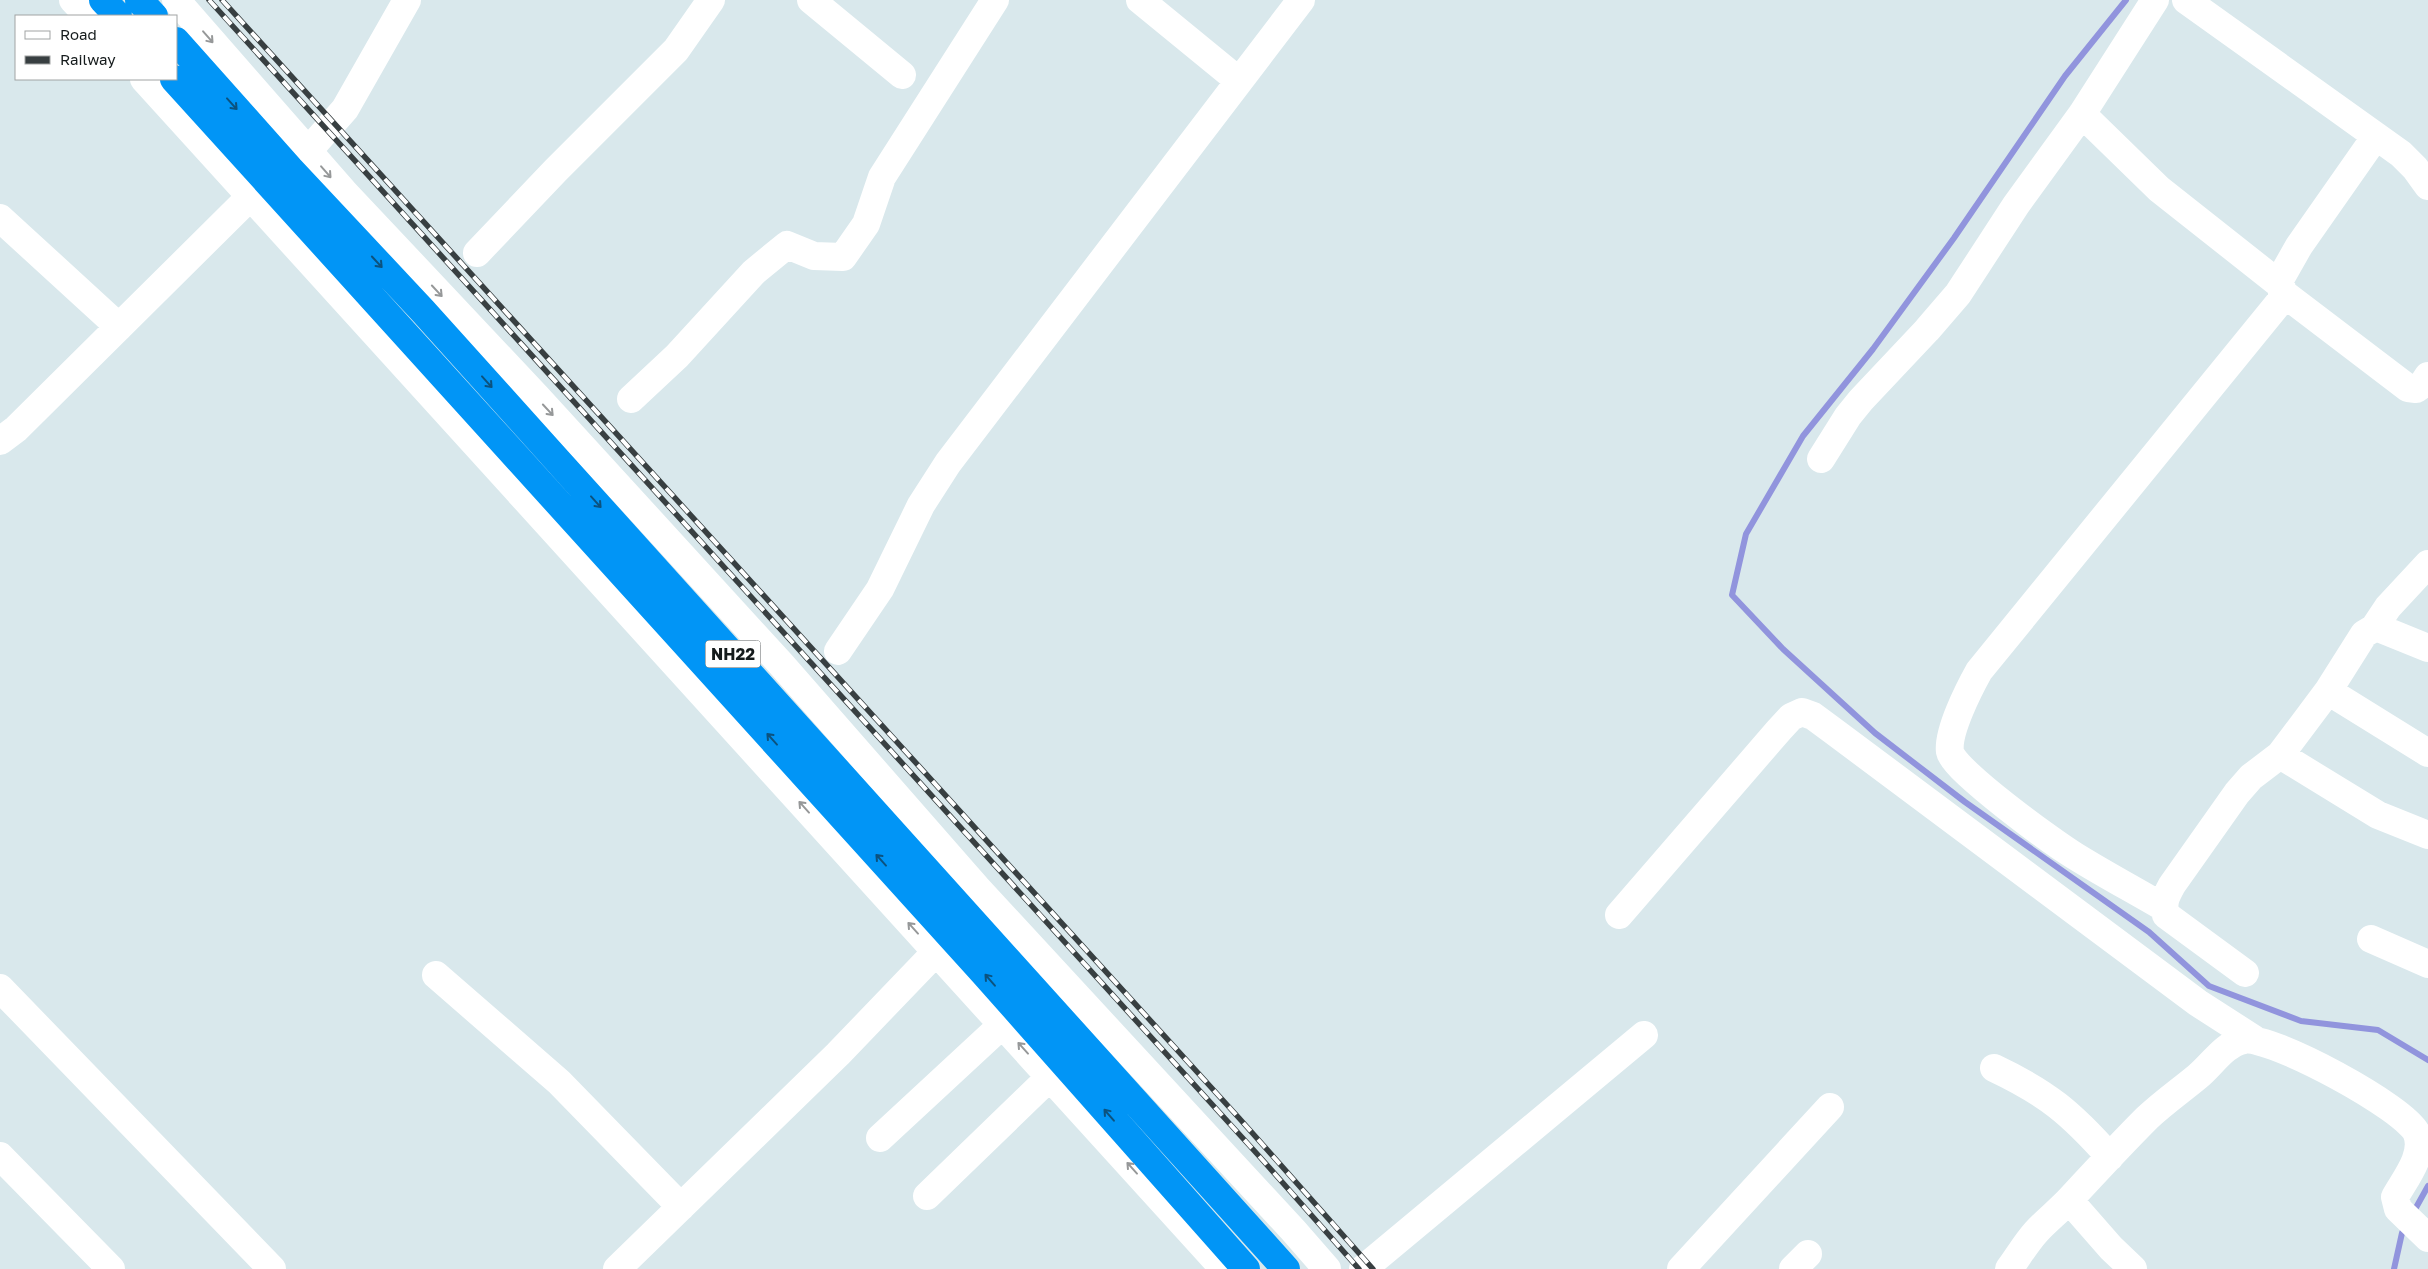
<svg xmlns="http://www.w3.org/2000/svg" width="2428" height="1269" viewBox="0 0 2428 1269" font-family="'Golos Text',sans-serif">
  <rect width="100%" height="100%" fill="#d9e8ec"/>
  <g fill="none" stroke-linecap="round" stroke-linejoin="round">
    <!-- stream -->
    <path stroke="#9194dd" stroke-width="6" d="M 2126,0 L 2065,76 L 1954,238 L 1873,349 L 1803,436 L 1746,534 L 1732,595 L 1783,649 L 1875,733 L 1965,802 L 2149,932 L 2209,986 L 2301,1021 L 2378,1030 L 2428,1060
      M 2413,1213 L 2428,1186
      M 2394,1269 L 2402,1233 L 2405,1226"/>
    <!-- minor -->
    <path stroke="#fff" stroke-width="28" d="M 73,0 L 88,16
      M 176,0 L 344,192 L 537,397 L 781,664 L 977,888 L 1293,1230 L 1327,1269
      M 811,0 L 902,75
      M 1140,0 L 1239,81
      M 2186,0 L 2401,154 L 2415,168 L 2428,186
      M 144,79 L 1224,1269
      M 2082,114 L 2159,189 L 2278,283 L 2282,288 L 2282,299 L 1979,671 C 1969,689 1947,732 1950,752 C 1953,770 2055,844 2075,856 C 2104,874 2134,890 2163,907
      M 308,151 L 345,109 L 407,0
      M 0,218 L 119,327
      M 477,253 L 556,170 L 676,50 L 711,0
      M 2278,283 L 2299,246 L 2376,136
      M 2283,293 L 2408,388 L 2416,389 L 2422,385 L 2428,376
      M 631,399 L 677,356 L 754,272 L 787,245 L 814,256 L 843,257 L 866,224 L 882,177 L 995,0
      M 0,441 L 16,429 L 251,196
      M 1821,459 L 1848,416 L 1861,400 L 1927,330 L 1958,294 L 2016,205 L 2082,114 L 2155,0
      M 2374,628 L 2388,607 L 2428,564
      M 838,651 L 880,589 L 921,505 L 948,463 L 1301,0
      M 2328,691 L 2428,753
      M 2280,755 L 2378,815 L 2428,835
      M 1619,915 L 1779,730 L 1791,717 L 1802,712 L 1813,716 L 1832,730 L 2198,1003 L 2254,1039
      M 2371,939 L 2428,964
      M 2245,973 L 2166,915 C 2162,903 2166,896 2172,885 L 2237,793 L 2251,777 L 2280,755 L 2328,691 L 2364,634 L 2374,628 L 2381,629 L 2428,648
      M 436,975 L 559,1082 L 681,1207
      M 0,988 L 272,1269
      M 1994,1068 C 2047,1093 2071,1113 2110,1157
      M 880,1138 L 1015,1013
      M 0,1156 L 111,1269
      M 927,1196 L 1050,1077
      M 2069,1200 L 2111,1248 L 2133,1269
      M 617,1269 L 838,1054 L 936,952
      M 1363,1269 L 1644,1035
      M 1681,1269 L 1830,1107
      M 1793,1269 L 1808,1254
      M 2009,1269 C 2018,1257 2026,1243 2036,1232 C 2047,1220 2060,1210 2071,1198 C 2096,1171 2121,1144 2147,1118 C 2163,1103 2180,1091 2197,1077 C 2212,1065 2224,1044 2244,1040 C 2269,1034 2408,1109 2417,1134 C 2425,1155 2405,1179 2395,1197 L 2398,1209 L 2428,1238"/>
    <!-- highway -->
    <path stroke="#0195f6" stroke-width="28" d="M 103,0 L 118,16
      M 139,0 L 154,16
      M 176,41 L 290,169 L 423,311 L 558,461 L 1286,1269
      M 174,79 L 983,972 L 1246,1269"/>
    <defs>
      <path id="rail" d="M 209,0 L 1259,1156 L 1359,1269
        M 222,0 L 1239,1118 L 1373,1269"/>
    </defs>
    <!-- rail casing -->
    <use href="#rail" stroke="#383f41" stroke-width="5.5"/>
    <!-- rail -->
    <use href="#rail" stroke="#fff" stroke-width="4" stroke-dasharray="11" stroke-linecap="butt"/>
  </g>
  <!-- one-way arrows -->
  <defs><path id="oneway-shaft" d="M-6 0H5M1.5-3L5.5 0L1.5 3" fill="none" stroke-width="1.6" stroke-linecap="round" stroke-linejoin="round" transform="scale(1.25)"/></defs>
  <g stroke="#969899">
    <use href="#oneway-shaft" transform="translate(208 37) rotate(49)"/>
    <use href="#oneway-shaft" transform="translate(326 172) rotate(49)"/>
    <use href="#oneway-shaft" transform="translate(437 291) rotate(47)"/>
    <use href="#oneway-shaft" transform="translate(548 410) rotate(47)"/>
    <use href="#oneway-shaft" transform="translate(804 807) rotate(-132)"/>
    <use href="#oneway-shaft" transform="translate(913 928) rotate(-132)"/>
    <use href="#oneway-shaft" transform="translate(1023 1048) rotate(-132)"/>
    <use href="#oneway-shaft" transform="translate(1132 1168) rotate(-132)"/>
  </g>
  <g stroke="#0c527e">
    <use href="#oneway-shaft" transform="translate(232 104) rotate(48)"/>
    <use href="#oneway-shaft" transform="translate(377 262) rotate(47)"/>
    <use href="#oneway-shaft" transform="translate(487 382) rotate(48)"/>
    <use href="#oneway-shaft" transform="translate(596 502) rotate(48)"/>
    <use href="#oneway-shaft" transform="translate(772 739) rotate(-132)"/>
    <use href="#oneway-shaft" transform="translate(881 860) rotate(-132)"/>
    <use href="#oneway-shaft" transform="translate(990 980) rotate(-131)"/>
    <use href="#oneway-shaft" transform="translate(1109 1115) rotate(-131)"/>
  </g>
  <g text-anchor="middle" stroke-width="4" stroke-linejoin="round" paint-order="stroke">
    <!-- shield labels -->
    <rect fill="#fff" stroke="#5b5f60" stroke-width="1" x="705.5" y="640.5" width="55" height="27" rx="4"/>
    <g font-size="16" font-weight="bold" fill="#151b1c">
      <text x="733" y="660">NH22</text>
    </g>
  </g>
  <!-- legend -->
  <rect x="15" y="15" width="162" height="65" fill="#ffffff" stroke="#a1a4a4"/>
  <rect x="25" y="31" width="25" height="8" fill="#ffffff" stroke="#a1a4a4"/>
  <text x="60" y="40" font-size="15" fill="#151b1c">Road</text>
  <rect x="25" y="56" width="25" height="8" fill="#383f41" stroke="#a1a4a4"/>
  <text x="60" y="65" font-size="15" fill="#151b1c">Railway</text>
</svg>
